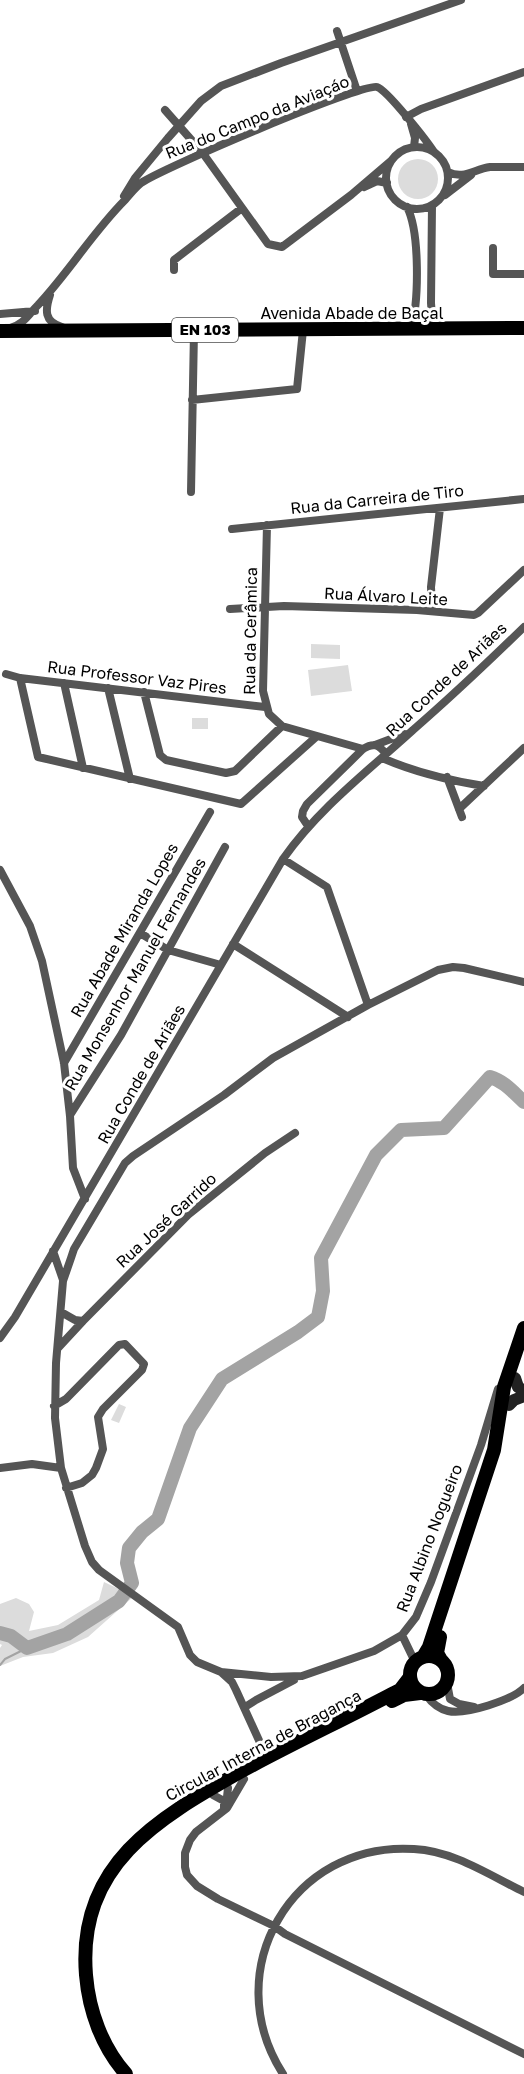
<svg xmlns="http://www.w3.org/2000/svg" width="524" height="2074" viewBox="0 0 524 2074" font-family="'Golos Text',sans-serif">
  <rect width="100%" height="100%" fill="#fff"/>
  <!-- green -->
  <path fill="#dcdcdc" d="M398 179a20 20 0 1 1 40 0a20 20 0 1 1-40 0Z
    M 311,644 L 340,645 L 340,659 L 311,658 Z
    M 348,665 L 352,691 L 311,696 L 308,670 Z
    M 192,718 L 208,718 L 208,729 L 192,729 Z
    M 119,1404 L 126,1407 L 119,1423 L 111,1420 Z
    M 104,1582 L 134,1596 L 88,1637 L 53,1653 L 23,1657 L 0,1666 L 0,1648 L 2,1645 L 0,1644 L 0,1604 L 16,1598 L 29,1604 L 34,1612 L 29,1631 L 58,1625 L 99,1600 Z"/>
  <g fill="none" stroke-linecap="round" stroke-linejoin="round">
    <!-- stream -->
    <path stroke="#a3a3a3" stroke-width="2" d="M 0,1665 L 5,1659 L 27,1648"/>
    <!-- river -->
    <path stroke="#a3a3a3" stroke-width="14" d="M 0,1633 L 11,1636 L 27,1648 L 67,1634 L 119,1601 L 132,1583 L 127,1563 L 129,1548 L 142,1532 L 158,1519 L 190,1428 L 222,1379 L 298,1332 L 318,1317 L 323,1291 L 321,1258 L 376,1155 L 401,1130 L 444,1128 L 490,1077 C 504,1081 513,1092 524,1102"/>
    <!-- street -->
    <path stroke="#555" stroke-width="8" d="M 337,31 L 357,91
      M 165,110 L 202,152 L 268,244 L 282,247 L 351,195 L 392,160
      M 406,117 L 421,109 L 524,72
      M 411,124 L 415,138 L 414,147
      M386 178a31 31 0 1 1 62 0a31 31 0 1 1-62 0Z
      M 448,172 C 464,180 474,169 490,167 C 501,167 513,167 524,167
      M 364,187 L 377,181 L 387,183
      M 445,195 L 471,175
      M 124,196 L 135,178 L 168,138 L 201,101 L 221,86 L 281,63 L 461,0
      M 432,205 L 431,303 L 433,329
      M 407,207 C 420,232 419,302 411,329
      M 493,248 L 493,274 L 524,274
      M 174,270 L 174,260 L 242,208
      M 50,295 C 45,310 44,322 62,327
      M 0,314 L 35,311
      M 10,328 C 24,324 28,315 38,305 C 69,272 93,232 125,200 C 130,194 135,188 141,183 C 160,169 362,83 377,87 C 387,90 427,141 434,152
      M 192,400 L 297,389 L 303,330
      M 191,492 L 194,331
      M 267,525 L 263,691 L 269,714 L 282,726 L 363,749
      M 232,529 L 524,499
      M 230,609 L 284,606 L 417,610 L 474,615 L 478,613 L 524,570
      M 432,611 L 431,587 L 440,508
      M 6,674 L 20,678 L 265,707
      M 20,678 L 38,757 L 241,804 L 316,737
      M 64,683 L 83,768
      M 108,688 L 130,779
      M 144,692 L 160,755 L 166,760 L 226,773 L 235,771 L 282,726
      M 375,745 L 404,734
      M 382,758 C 412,771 452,781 484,786
      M 447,777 L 462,817
      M 459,809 L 524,748
      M 308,826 L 302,817 L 303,811 L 307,804 L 363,749 C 374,742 379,745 386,754
      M 283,859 L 327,887 L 368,1005
      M 0,870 L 30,926 L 42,961 L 64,1063 L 70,1116 L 73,1168 L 85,1199
      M 140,933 L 168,950 L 221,965
      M 233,944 L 348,1017
      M 64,1063 L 210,812
      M 70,1115 L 121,1035 L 225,847
      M 53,1251 L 63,1280
      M 61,1312 L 75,1320 L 83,1321 L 188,1215 L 265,1153 L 295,1133
      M 0,1338 L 15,1317 L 283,859 C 319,808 368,771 413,730 C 451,697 488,662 524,627
      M 58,1348 L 83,1321
      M 498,1389 L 481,1445 L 431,1582 L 416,1617 L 402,1635 L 374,1651 L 302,1676 L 271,1677 L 221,1672 L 197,1662 L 190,1655 L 178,1627 L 99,1570 L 92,1562 L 85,1546 L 61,1468 L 55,1418 L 56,1363 L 63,1281 L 71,1258 L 74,1249 L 125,1163 L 133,1156 L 224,1095 L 273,1058 L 368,1005 L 438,970 L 453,967 L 464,968 L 524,982
      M 54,1406 L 66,1399 L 119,1345 L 125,1344 L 144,1364 L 142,1370 L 103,1409 L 98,1417 L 103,1449 L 96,1468 L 92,1475 L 82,1483 L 66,1488
      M 0,1468 L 32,1464 L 61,1468
      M 402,1635 L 415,1662
      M 221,1672 L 232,1682 L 236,1690 L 262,1747 L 268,1752 L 275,1753
      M 447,1683 L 450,1699 L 459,1704 L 474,1707
      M 426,1695 C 431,1702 439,1709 448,1711 C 466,1715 512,1700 524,1688
      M 245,1707 L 256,1700 L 294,1680
      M 244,1779 L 227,1808 L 196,1832 L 190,1840 L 185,1853 L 185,1867 L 187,1875 L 197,1886 L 218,1899 L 274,1926 L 285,1934 L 524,2054
      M 213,1795 L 224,1801 L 224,1808
      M 226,1806 L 228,1788
      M 283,2074 C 217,1971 292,1841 414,1849 C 454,1851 489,1875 524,1892"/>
    <!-- secondary -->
    <path stroke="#222" stroke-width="12" d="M 515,1378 L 518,1387 L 524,1391
      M 509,1405 L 514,1400 L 524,1396"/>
    <!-- primary -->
    <path stroke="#000" stroke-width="14" d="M 0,331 L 524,328
      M 440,1637 L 437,1653 L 441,1660
      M410 1675a19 19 0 1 1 38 0a19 19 0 1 1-38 0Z
      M 423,1657 L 429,1647 L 494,1450 L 504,1387 L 524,1328
      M 392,1701 L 404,1695 L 420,1693
      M 126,2074 C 102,2047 89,2011 86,1975 C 77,1865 157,1819 240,1772 C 291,1744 343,1720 394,1693 L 400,1690 L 410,1677"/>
  </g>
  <g text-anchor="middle" stroke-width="6" stroke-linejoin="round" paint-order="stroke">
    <!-- shield labels -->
    <rect fill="#fff" stroke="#4c4c4c" stroke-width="1.5" x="172" y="318" width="66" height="24" rx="4.5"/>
    <g font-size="15" font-weight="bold" fill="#000">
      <text x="205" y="335">EN 103</text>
    </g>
    <!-- street labels -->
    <g font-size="16" fill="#000" stroke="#fff">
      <text transform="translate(257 117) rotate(-22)" y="6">Rua do Campo da Aviaçáo</text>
      <text x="352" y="319">Avenida Abade de Baçal</text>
      <text transform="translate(377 499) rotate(-6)" y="6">Rua da Carreira de Tiro</text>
      <text transform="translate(386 596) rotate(3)" y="6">Rua Álvaro Leite</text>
      <text transform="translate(250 631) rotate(-89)" y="6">Rua da Cerâmica</text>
      <text transform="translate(137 677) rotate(7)" y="6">Rua Professor Vaz Pires</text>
      <text transform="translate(446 679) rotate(-43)" y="6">Rua Conde de Ariães</text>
      <text transform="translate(124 930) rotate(-60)" y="6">Rua Abade Miranda Lopes</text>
      <text transform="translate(135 974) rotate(-60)" y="6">Rua Monsenhor Manuel Fernandes</text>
      <text transform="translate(141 1074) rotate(-60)" y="6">Rua Conde de Ariães</text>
      <text transform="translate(166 1220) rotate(-43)" y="6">Rua José Garrido</text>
      <text transform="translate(429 1538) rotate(-69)" y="6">Rua Albino Nogueiro</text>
      <text transform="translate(263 1745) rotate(-28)" y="6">Circular Interna de Bragança</text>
    </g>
  </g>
</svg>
